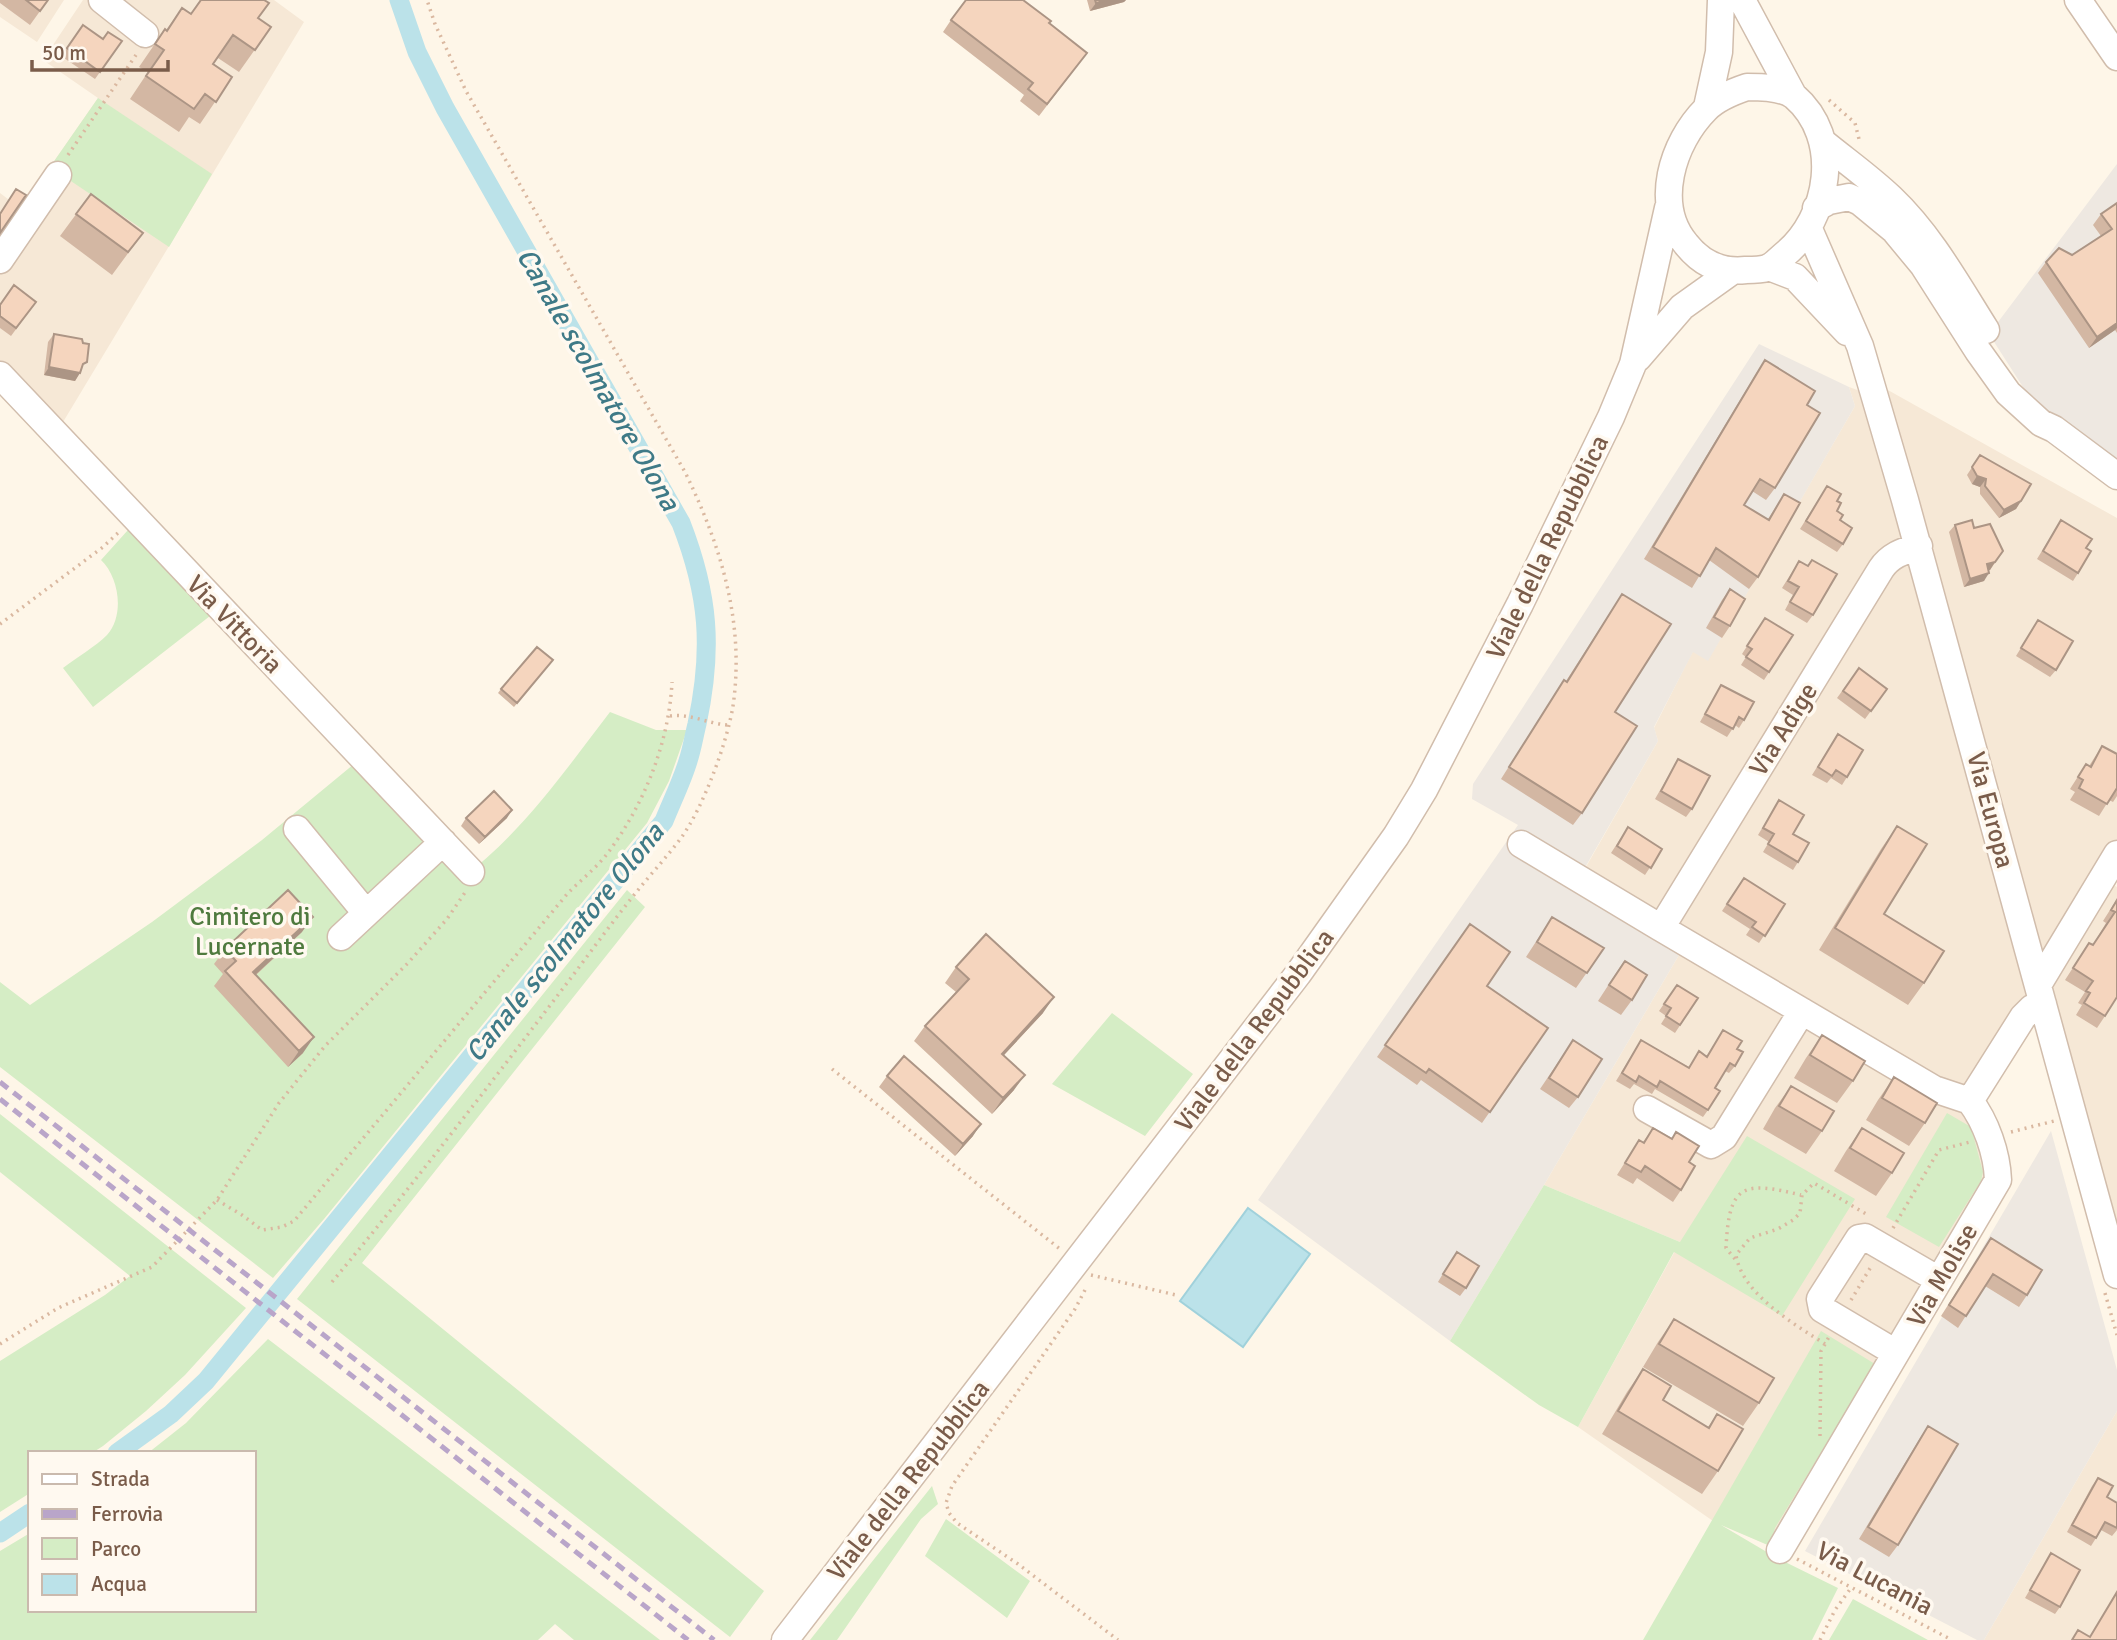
<svg xmlns="http://www.w3.org/2000/svg" width="2117" height="1640" viewBox="0 0 2117 1640" font-family="Signika,sans-serif">
  <rect width="100%" height="100%" fill="#fef6e8"/>
  <!-- residential -->
  <path fill="#f6e8d6" d="M 0,0 L 64,0 L 37,42 L 0,17 Z
    M 83,0 L 274,0 L 304,22 L 51,442 L 0,387 L 0,193 L 21,209 L 98,98 L 43,60 Z
    M 1870,380 L 2117,518 L 2117,854 L 1970,1101 L 1997,1170 L 1780,1550 L 1713,1521 L 1578,1427 L 1680,1242 L 1544,1185 L 1686,943 L 1579,879 L 1658,741 L 1654,728 L 1693,651 L 1708,660 L 1855,406 L 1849,387 L 1874,396 Z
    M 2112,884 L 2117,887 L 2117,1225 L 2050,986 Z
    M 2117,1411 L 2117,1640 L 1984,1640 Z"/>
  <!-- industrial -->
  <path fill="#eee8e1" d="M 2117,164 L 2117,476 L 2030,398 L 1989,334 Z
    M 1759,344 L 1849,387 L 1855,406 L 1708,661 L 1693,652 L 1654,727 L 1658,741 L 1579,878 L 1686,943 L 1544,1185 L 1450,1341 L 1258,1200 L 1518,825 L 1472,799 L 1473,784 Z
    M 2051,1131 L 2117,1370 L 2117,1411 L 1984,1640 L 1977,1640 L 1805,1551 Z"/>
  <!-- green -->
  <path fill="#d5edc5" d="M 98,98 L 212,174 L 169,247 L 50,167 Z
    M 128,530 L 210,616 L 93,707 L 63,668 C 77,657 95,647 107,635 C 125,615 119,577 101,560 Z
    M 610,712 L 656,730 L 687,730 L 669,781 L 647,823 L 324,1219 L 273,1278 L 0,1067 L 0,982 L 30,1005 L 152,922 L 262,840 L 354,764 L 461,879 C 522,833 564,772 610,712 Z
    M 627,890 L 645,907 L 362,1263 L 764,1591 L 730,1637 L 297,1299 Z
    M 1112,1013 L 1193,1074 L 1145,1136 L 1052,1084 Z
    M 1947,1113 L 1971,1127 L 1983,1172 L 1981,1181 L 1939,1247 L 1886,1217 Z
    M 0,1114 L 246,1308 L 185,1375 L 146,1411 L 103,1446 L 92,1453 L 30,1453 L 30,1493 L 0,1512 L 0,1361 L 105,1295 L 130,1276 L 0,1172 Z
    M 1747,1136 L 1855,1199 L 1782,1316 L 1674,1252 L 1578,1427 L 1539,1405 L 1450,1341 L 1544,1185 L 1680,1242 Z
    M 1821,1331 L 1875,1364 L 1775,1528 L 1770,1546 L 1721,1525 L 1777,1558 L 1838,1588 L 1812,1640 L 1643,1640 Z
    M 268,1339 L 660,1640 L 574,1640 L 555,1624 L 538,1640 L 0,1640 L 0,1551 L 30,1533 L 30,1610 L 254,1610 L 254,1453 L 148,1453 L 186,1423 Z
    M 932,1486 L 938,1504 L 921,1519 L 837,1640 L 810,1640 Z
    M 946,1519 L 1030,1581 L 1007,1618 L 925,1556 Z
    M 1853,1599 L 1928,1640 L 1829,1640 Z"/>
  <!-- water -->
  <path fill="#bbe2e9" stroke="#a0d1db" stroke-width="2" d="M 1248,1208 L 1310,1254 L 1243,1347 L 1180,1301 Z"/>
  <g fill="none" stroke-linecap="round" stroke-linejoin="round">
    <!-- canal -->
    <path stroke="#bbe2e9" stroke-width="19" d="M 117,1453 L 171,1414 L 206,1381 L 664,821 C 672,801 682,781 688,761 C 692,749 694,736 697,724 C 713,649 709,595 681,523 L 445,108 L 417,52 L 399,0
      M 0,1533 L 30,1513"/>
    <defs>
      <path id="minor" d="M 102,0 L 145,34
        M 1742,0 L 1793,95
        M 2078,0 L 2117,57
        M 1747,87 C 1761,87 1782,87 1794,96 C 1843,138 1830,218 1784,255 C 1779,259 1773,266 1767,268 C 1761,270 1753,270 1746,270 C 1721,273 1701,263 1686,244 C 1653,205 1672,143 1706,109 C 1717,98 1732,92 1747,87 Z
        M 1707,107 L 1719,52 L 1721,0
        M 1824,143 C 1846,161 1870,178 1891,198 C 1930,235 1957,284 1986,330
        M 1816,208 L 1829,201 L 1849,197 L 1860,202 L 1894,230 L 1923,265 L 1978,351 L 2008,393 L 2041,423 L 2054,429 L 2117,476
        M 1809,229 L 1860,346 L 1905,500 L 2117,1275
        M 0,260 L 58,175
        M 1769,267 L 1795,277 L 1847,332
        M 1638,358 L 1682,307 L 1731,272
        M 0,375 L 471,872
        M 1919,546 C 1904,551 1890,555 1881,569 L 1661,928 L 1934,1089 L 1970,1101
        M 297,829 L 366,913
        M 1521,844 L 1661,928
        M 341,937 L 443,842
        M 2038,985 L 2117,854
        M 1970,1101 L 2023,1017 L 2032,1008 L 2043,1004
        M 1647,1109 L 1711,1145 L 1724,1137 L 1802,1011
        M 1896,1353 L 1822,1309 L 1820,1299 L 1859,1238 L 1865,1237 L 1939,1280
        M 1780,1550 L 1998,1180 C 1997,1153 1986,1122 1970,1101
        M 785,1640 L 1298,974 L 1396,836 L 1424,790 L 1520,604 L 1611,417 L 1633,364 L 1668,208"/>
    </defs>
    <!-- minor casing -->
    <use href="#minor" stroke="#d1bdac" stroke-width="29"/>
    <!-- path -->
    <path stroke="#dab8a0" stroke-width="3.5" stroke-dasharray="2 5" stroke-linecap="butt" d="M 1829,100 L 1855,123 L 1860,143
      M 68,155 L 138,52
      M 0,624 L 103,547 L 120,531
      M 670,716 C 689,713 709,724 728,725
      M 832,1069 L 1060,1249
      M 2011,1132 L 2054,1121
      M 217,1200 L 242,1215 L 262,1230 L 282,1227 L 294,1221 L 568,893 C 581,880 596,868 607,854 C 644,805 669,743 672,682
      M 1893,1228 L 1939,1150 L 1970,1142
      M 1735,1259 L 1726,1248 C 1729,1183 1743,1181 1801,1195
      M 1091,1275 L 1176,1295
      M 332,1282 C 412,1186 488,1087 564,987 C 587,957 610,925 634,895 C 649,876 666,858 681,838 C 703,808 727,743 733,706 C 745,623 721,546 685,472 L 466,91 L 435,24 L 427,0
      M 1085,1290 L 1075,1309 L 952,1486 L 946,1503 L 949,1513 L 957,1523 L 1018,1564 L 1118,1640
      M 2105,1293 L 2117,1335
      M 1851,1300 L 1872,1265
      M 0,1344 L 58,1308 L 152,1267 L 217,1200 L 279,1103 L 325,1046 L 408,963 L 447,919 L 466,891
      M 1825,1344 C 1794,1324 1742,1294 1736,1255 L 1750,1238 L 1778,1229 L 1793,1220 L 1800,1213 L 1802,1195 L 1814,1183 L 1866,1214
      M 1820,1436 L 1821,1351 L 1829,1337
      M 1797,1559 L 1952,1640
      M 1820,1640 L 1835,1610 L 1851,1588"/>
    <!-- minor -->
    <use href="#minor" stroke="#fff" stroke-width="26"/>
    <!-- rail -->
    <path stroke="#b9a5c9" stroke-width="5" stroke-dasharray="10 7" stroke-linecap="butt" d="M 0,1082 L 714,1640
      M 0,1099 L 688,1640"/>
  </g>
  <!-- wall -->
  <path fill="#d3b7a3" d="M 0,0 L 48,0 L 30,25 L 0,3 Z
    M 200,0 L 258,18 L 271,27 L 239,72 L 218,58 L 213,64 L 232,77 L 200,124 L 189,117 L 179,132 L 130,99 L 148,72 L 139,67 L 165,29 L 166,30 L 182,8 L 191,14 Z
    M 1087,0 L 1126,0 L 1124,2 L 1090,11 Z
    M 951,20 L 1049,23 L 1087,53 L 1039,116 L 1020,101 L 1024,95 L 943,32 Z
    M 83,25 L 103,39 L 122,41 L 95,79 L 61,56 Z
    M 91,194 L 143,233 L 112,275 L 60,236 Z
    M 2117,203 L 2117,333 L 2115,330 L 2089,348 L 2038,273 L 2046,262 L 2072,255 L 2101,236 L 2093,225 L 2101,214 Z
    M 36,302 L 11,336 L 0,328 L 0,305 Z
    M 54,334 L 81,370 L 75,381 L 44,375 L 48,342 Z
    M 1765,360 L 1807,405 L 1775,488 L 1766,500 L 1752,491 L 1744,505 L 1768,519 L 1784,494 L 1758,577 L 1749,589 L 1709,560 L 1692,588 L 1644,559 L 1757,372 Z
    M 1980,455 L 2021,501 L 2016,509 L 1999,518 L 1980,494 L 1980,487 L 1972,484 L 1967,475 Z
    M 1827,486 L 1837,501 L 1837,511 L 1840,520 L 1843,544 L 1837,552 L 1800,529 Z
    M 2061,520 L 2086,548 L 2078,573 L 2073,581 L 2037,559 Z
    M 1955,525 L 1974,528 L 2003,551 L 1990,570 L 1988,570 L 1984,581 L 1964,587 L 1949,532 Z
    M 1812,560 L 1813,615 L 1807,623 L 1785,610 L 1793,595 L 1782,588 L 1799,561 L 1808,566 Z
    M 1730,589 L 1730,626 L 1722,638 L 1706,628 L 1722,600 Z
    M 1622,594 L 1582,813 L 1573,825 L 1501,779 L 1556,692 L 1564,680 L 1566,681 Z
    M 1765,618 L 1793,635 L 1764,680 L 1741,665 L 1746,657 L 1742,654 Z
    M 2038,620 L 2056,670 L 2050,677 L 2016,656 Z
    M 553,660 L 514,707 L 498,693 L 501,689 Z
    M 1859,668 L 1887,689 L 1865,719 L 1837,698 Z
    M 1721,685 L 1744,720 L 1739,728 L 1735,725 L 1727,737 L 1700,722 Z
    M 1838,734 L 1847,777 L 1842,785 L 1831,778 L 1827,783 L 1812,775 Z
    M 2102,746 L 2117,754 L 2117,796 L 2113,802 L 2109,800 L 2099,816 L 2070,800 L 2075,792 L 2070,789 L 2086,764 L 2089,766 Z
    M 1678,759 L 1692,809 L 1686,817 L 1655,799 Z
    M 1779,800 L 1793,834 L 1798,862 L 1793,870 L 1763,852 L 1769,842 L 1758,835 Z
    M 466,818 L 507,818 L 479,844 L 461,826 Z
    M 1897,826 L 1884,914 L 1924,983 L 1908,1005 L 1819,950 L 1881,849 Z
    M 1628,827 L 1662,849 L 1645,875 L 1611,853 Z
    M 1744,878 L 1785,904 L 1759,943 L 1746,935 L 1750,929 L 1722,911 Z
    M 2117,899 L 2105,1016 L 2097,1028 L 2076,1015 L 2082,1005 L 2078,1003 L 2085,992 L 2065,980 L 2089,943 L 2093,945 L 2106,923 L 2103,921 Z
    M 1552,917 L 1604,948 L 1576,988 L 1526,957 Z
    M 1470,924 L 1487,986 L 1548,1028 L 1482,1123 L 1421,1080 L 1417,1085 L 1377,1057 Z
    M 302,932 L 256,975 L 303,1053 L 288,1067 L 214,986 L 223,974 L 214,964 L 225,949 Z
    M 1624,961 L 1632,1000 L 1621,1015 L 1598,1001 Z
    M 956,967 L 1043,1013 L 1004,1055 L 1014,1090 L 992,1114 L 914,1041 L 925,1026 L 956,992 L 945,983 Z
    M 1677,985 L 1698,998 L 1675,1033 L 1661,1024 L 1666,1016 L 1659,1011 Z
    M 1723,1030 L 1737,1049 L 1735,1066 L 1729,1073 L 1725,1071 L 1715,1088 L 1708,1110 L 1703,1117 L 1655,1089 L 1652,1094 L 1634,1084 L 1630,1089 L 1616,1081 L 1641,1040 L 1689,1067 L 1699,1051 L 1707,1056 Z
    M 1822,1035 L 1853,1081 L 1837,1103 L 1794,1078 L 1806,1058 Z
    M 1565,1052 L 1578,1097 L 1569,1108 L 1540,1089 Z
    M 887,1076 L 973,1136 L 955,1156 L 879,1087 Z
    M 1894,1077 L 1925,1123 L 1909,1146 L 1866,1120 L 1878,1100 Z
    M 1791,1086 L 1822,1131 L 1806,1154 L 1763,1129 L 1775,1108 Z
    M 1653,1128 L 1689,1162 L 1681,1190 L 1673,1202 L 1637,1178 L 1633,1184 L 1617,1175 L 1639,1140 L 1643,1142 Z
    M 1862,1128 L 1892,1173 L 1876,1196 L 1834,1171 L 1846,1151 Z
    M 1991,1238 L 2027,1295 L 2019,1307 L 1985,1286 L 1958,1328 L 1941,1316 Z
    M 1451,1260 L 1466,1288 L 1460,1296 L 1438,1282 Z
    M 1674,1319 L 1759,1403 L 1743,1426 L 1643,1367 L 1658,1342 Z
    M 1643,1369 L 1663,1400 L 1708,1427 L 1717,1414 L 1718,1471 L 1702,1494 L 1602,1434 L 1627,1392 Z
    M 1928,1426 L 1898,1545 L 1889,1557 L 1859,1539 L 1920,1438 Z
    M 2098,1478 L 2107,1497 L 2117,1512 L 2117,1530 L 2112,1536 L 2101,1530 L 2091,1546 L 2067,1532 L 2092,1486 Z
    M 2051,1553 L 2060,1607 L 2055,1614 L 2025,1598 Z"/>
  <!-- shaded-wall -->
  <path fill="#ac9585" d="M 1107,0 L 1126,0 L 1124,2 L 1090,11 L 1096,3 Z
    M 2117,323 L 2117,328 L 2115,330 L 2089,348 L 2097,337 Z
    M 49,367 L 80,373 L 75,381 L 44,375 Z
    M 1977,476 L 1986,479 L 1980,487 L 1972,484 Z
    M 2021,501 L 2016,509 L 1999,518 L 2004,510 Z
    M 1995,562 L 1990,570 L 1981,572 L 1987,564 Z
    M 1989,573 L 1984,581 L 1964,587 L 1970,579 Z
    M 512,810 L 507,818 L 479,844 L 485,837 Z
    M 313,917 L 302,932 L 242,987 L 253,972 Z
    M 1054,997 L 1043,1013 L 991,1069 L 1002,1054 Z
    M 314,1037 L 303,1053 L 288,1067 L 299,1051 Z
    M 1025,1075 L 1014,1090 L 992,1114 L 1003,1098 Z
    M 981,1124 L 973,1136 L 955,1156 L 963,1144 Z"/>
  <!-- building -->
  <path fill="#f5d5be" stroke="#ac9585" stroke-width="2" d="M 26,0 L 48,0 L 40,11 Z
    M 201,0 L 264,0 L 269,3 L 258,18 L 271,27 L 255,50 L 233,35 L 213,64 L 232,77 L 216,102 L 205,94 L 194,109 L 146,76 L 164,50 L 155,44 L 165,29 L 167,31 L 182,8 L 191,14 Z
    M 966,0 L 1023,0 L 1051,21 L 1049,23 L 1087,53 L 1047,104 L 1028,89 L 1033,83 L 951,20 Z
    M 1095,0 L 1107,0 L 1096,3 Z
    M 83,25 L 103,39 L 108,32 L 122,41 L 100,72 L 67,48 Z
    M 16,189 L 26,195 L 0,233 L 0,214 Z
    M 91,194 L 143,233 L 128,252 L 76,214 Z
    M 2117,203 L 2117,323 L 2097,337 L 2046,262 L 2059,248 L 2072,255 L 2112,229 L 2101,214 Z
    M 14,285 L 36,302 L 16,328 L 0,316 L 0,305 Z
    M 54,334 L 82,339 L 83,343 L 89,344 L 87,362 L 83,364 L 80,373 L 49,367 Z
    M 1765,360 L 1815,391 L 1807,405 L 1820,413 L 1775,488 L 1760,479 L 1744,505 L 1769,520 L 1784,494 L 1800,503 L 1758,577 L 1716,548 L 1700,576 L 1653,547 Z
    M 1980,455 L 2031,484 L 2021,501 L 2004,510 L 1985,486 L 1986,479 L 1977,476 L 1972,467 Z
    M 1827,486 L 1841,494 L 1837,501 L 1841,503 L 1837,511 L 1843,515 L 1840,520 L 1852,528 L 1843,544 L 1806,521 Z
    M 1972,520 L 1974,528 L 1990,524 L 2003,551 L 1995,562 L 1987,564 L 1989,573 L 1970,579 L 1955,525 Z
    M 2061,520 L 2092,539 L 2086,548 L 2091,551 L 2078,573 L 2043,551 Z
    M 1812,560 L 1837,574 L 1813,615 L 1790,602 L 1799,587 L 1788,581 L 1799,561 L 1808,566 Z
    M 1730,589 L 1745,599 L 1730,626 L 1714,617 Z
    M 1622,594 L 1671,624 L 1615,712 L 1637,726 L 1582,813 L 1509,767 L 1564,680 L 1567,682 Z
    M 1765,618 L 1793,635 L 1769,672 L 1746,657 L 1752,649 L 1747,646 Z
    M 2038,620 L 2073,641 L 2056,670 L 2021,648 Z
    M 537,647 L 553,660 L 517,703 L 501,689 Z
    M 1859,668 L 1887,689 L 1871,711 L 1843,691 Z
    M 1721,685 L 1754,702 L 1744,720 L 1739,717 L 1733,729 L 1705,714 Z
    M 1838,734 L 1863,750 L 1847,777 L 1836,770 L 1832,776 L 1818,767 Z
    M 2102,746 L 2117,754 L 2117,788 L 2107,804 L 2079,788 L 2083,780 L 2078,777 L 2086,764 L 2091,767 Z
    M 1678,759 L 1710,776 L 1692,809 L 1661,791 Z
    M 494,791 L 512,810 L 485,837 L 466,818 Z
    M 1779,800 L 1804,815 L 1793,834 L 1809,843 L 1798,862 L 1768,844 L 1774,834 L 1763,828 Z
    M 1897,826 L 1927,844 L 1884,914 L 1944,951 L 1924,983 L 1835,928 Z
    M 1628,827 L 1662,849 L 1651,868 L 1617,846 Z
    M 1744,878 L 1785,904 L 1765,936 L 1752,927 L 1756,922 L 1727,904 Z
    M 288,890 L 313,917 L 253,972 L 314,1037 L 299,1051 L 225,971 L 236,961 L 225,949 Z
    M 2117,900 L 2117,997 L 2105,1016 L 2084,1003 L 2090,993 L 2086,991 L 2093,981 L 2073,968 L 2089,943 L 2093,945 L 2115,912 L 2111,910 Z
    M 1552,917 L 1604,948 L 1587,973 L 1537,942 Z
    M 1470,924 L 1510,952 L 1487,986 L 1548,1028 L 1490,1112 L 1429,1069 L 1426,1073 L 1385,1045 Z
    M 986,934 L 1054,997 L 1002,1054 L 1025,1075 L 1003,1098 L 925,1026 L 969,979 L 956,967 Z
    M 1625,961 L 1647,975 L 1632,1000 L 1609,985 Z
    M 1677,985 L 1698,998 L 1680,1025 L 1666,1016 L 1671,1008 L 1664,1004 Z
    M 1723,1030 L 1742,1041 L 1737,1049 L 1743,1052 L 1735,1066 L 1730,1063 L 1715,1088 L 1720,1091 L 1708,1110 L 1660,1081 L 1657,1087 L 1639,1076 L 1636,1082 L 1622,1073 L 1641,1040 L 1689,1068 L 1699,1051 L 1707,1057 Z
    M 1822,1035 L 1865,1061 L 1853,1081 L 1810,1055 Z
    M 1573,1040 L 1602,1059 L 1578,1097 L 1549,1078 Z
    M 904,1056 L 981,1124 L 963,1144 L 887,1076 Z
    M 1894,1077 L 1937,1103 L 1925,1123 L 1882,1098 Z
    M 1791,1086 L 1834,1111 L 1822,1131 L 1779,1106 Z
    M 1653,1128 L 1672,1139 L 1676,1132 L 1699,1146 L 1689,1162 L 1695,1166 L 1681,1190 L 1645,1166 L 1641,1172 L 1625,1163 L 1639,1140 L 1644,1143 Z
    M 1862,1128 L 1904,1153 L 1892,1173 L 1850,1148 Z
    M 1991,1238 L 2042,1270 L 2027,1295 L 1993,1274 L 1966,1316 L 1949,1305 Z
    M 1457,1252 L 1479,1266 L 1466,1288 L 1443,1274 Z
    M 1674,1319 L 1774,1378 L 1759,1403 L 1659,1344 Z
    M 1643,1369 L 1671,1386 L 1663,1400 L 1709,1428 L 1717,1414 L 1743,1429 L 1718,1471 L 1618,1411 Z
    M 1928,1426 L 1958,1444 L 1898,1545 L 1868,1527 Z
    M 2098,1478 L 2113,1486 L 2107,1497 L 2117,1503 L 2117,1528 L 2105,1522 L 2096,1538 L 2072,1525 Z
    M 2051,1553 L 2080,1570 L 2060,1607 L 2030,1590 Z
    M 2117,1592 L 2117,1640 L 2072,1640 L 2078,1630 L 2090,1637 Z"/>
  <g text-anchor="middle" stroke-width="7" stroke-linejoin="round" paint-order="stroke">
    <!-- street labels -->
    <g font-size="26" fill="#7a5c4a" stroke="#fff9f0">
      <text transform="translate(1547 547) rotate(-64)" y="9">Viale della Repubblica</text>
      <text transform="translate(235 624) rotate(46)" y="9">Via Vittoria</text>
      <text transform="translate(1783 729) rotate(-58)" y="9">Via Adige</text>
      <text transform="translate(1991 810) rotate(75)" y="9">Via Europa</text>
      <text transform="translate(1254 1030) rotate(-53)" y="9">Viale della Repubblica</text>
      <text transform="translate(1942 1275) rotate(-60)" y="9">Via Molise</text>
      <text transform="translate(908 1480) rotate(-52)" y="9">Viale della Repubblica</text>
      <text transform="translate(1875 1578) rotate(28)" y="9">Via Lucania</text>
    </g>
    <!-- park labels -->
    <g font-size="26" fill="#4f7a3e" stroke="#fff9f0">
      <text x="250" y="925">Cimitero di<tspan x="250" dy="30">Lucernate</tspan></text>
    </g>
    <!-- water labels -->
    <g font-size="28" font-style="italic" fill="#3f7a87" stroke="#fff9f0">
      <text transform="translate(599 379) rotate(60)" y="10">Canale scolmatore Olona</text>
      <text transform="translate(564 942) rotate(-51)" y="10">Canale scolmatore Olona</text>
    </g>
  </g>
  <!-- legend -->
  <rect x="28" y="1451" width="228" height="161" fill="#fff9f0" stroke="#cabaae" stroke-width="2"/>
  <rect x="42" y="1474" width="35" height="10" fill="#ffffff" stroke="#cabaae" stroke-width="2"/>
  <text x="91" y="1486" font-size="21" fill="#7a5c4a">Strada</text>
  <rect x="42" y="1509" width="35" height="10" fill="#b9a5c9" stroke="#cabaae" stroke-width="2"/>
  <text x="91" y="1521" font-size="21" fill="#7a5c4a">Ferrovia</text>
  <rect x="42" y="1538" width="35" height="21" fill="#d5edc5" stroke="#cabaae" stroke-width="2"/>
  <text x="91" y="1556" font-size="21" fill="#7a5c4a">Parco</text>
  <rect x="42" y="1574" width="35" height="21" fill="#bbe2e9" stroke="#cabaae" stroke-width="2"/>
  <text x="91" y="1591" font-size="21" fill="#7a5c4a">Acqua</text>
  <!-- scale -->
  <path d="M32 60v10h136v-10" fill="none" stroke="#7a5c4a" stroke-width="3.5"/>
  <text x="42" y="60" font-size="21" fill="#7a5c4a" stroke="#fff9f0" stroke-width="5" paint-order="stroke">50 m</text>
</svg>
